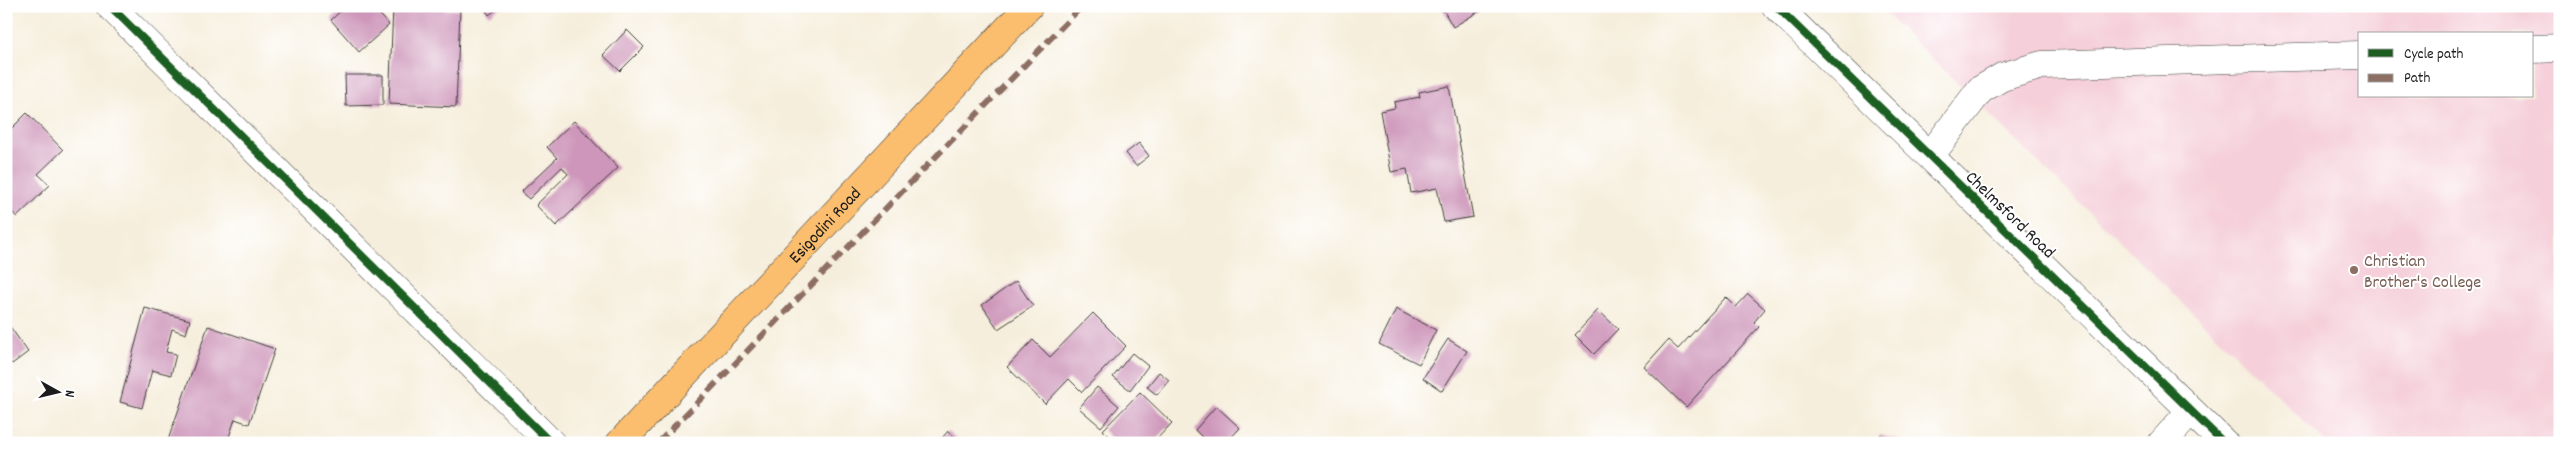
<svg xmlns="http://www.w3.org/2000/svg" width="2566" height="449" viewBox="0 0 2566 449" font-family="Dekko,sans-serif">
  <rect width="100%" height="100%" fill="#fff"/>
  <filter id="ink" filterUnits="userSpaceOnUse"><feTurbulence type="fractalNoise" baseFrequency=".02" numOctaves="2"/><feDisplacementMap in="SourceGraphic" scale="10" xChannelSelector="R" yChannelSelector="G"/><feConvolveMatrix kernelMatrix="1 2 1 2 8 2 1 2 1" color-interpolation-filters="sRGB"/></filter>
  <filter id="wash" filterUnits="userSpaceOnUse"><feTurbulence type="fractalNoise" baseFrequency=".0096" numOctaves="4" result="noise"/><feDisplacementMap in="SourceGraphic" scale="20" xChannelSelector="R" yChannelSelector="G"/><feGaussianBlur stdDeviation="1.12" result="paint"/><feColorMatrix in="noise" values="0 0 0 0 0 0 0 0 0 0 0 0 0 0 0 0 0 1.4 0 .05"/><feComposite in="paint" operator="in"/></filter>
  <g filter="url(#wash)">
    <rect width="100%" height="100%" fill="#f6eedc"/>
    <!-- built -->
    <path fill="#f5cfd9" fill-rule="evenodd" d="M 1878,6 L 2560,6 L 2560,443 L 2326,443 ZM 2360,34 L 2532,34 L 2532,96 L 2360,96 Z"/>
    <g id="blocks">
      <!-- building -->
      <path fill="#ce96ba" d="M 346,6 L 383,6 L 377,11 L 389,25 L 359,52 L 331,20 Z
        M 483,6 L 501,6 L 489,15 Z
        M 1441,6 L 1488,6 L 1453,27 Z
        M 393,7 L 460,10 L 456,107 L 389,104 Z
        M 627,30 L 644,47 L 620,71 L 603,55 Z
        M 345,75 L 383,75 L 383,105 L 346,106 Z
        M 1449,86 L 1473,217 L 1444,222 L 1437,188 L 1411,193 L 1407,169 L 1391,172 L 1380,111 L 1395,108 L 1394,102 L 1420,97 L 1419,92 Z
        M 27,113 L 63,150 L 38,174 L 50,185 L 17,217 L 6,205 L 6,134 Z
        M 574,121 L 618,168 L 556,226 L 536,205 L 568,174 L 562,167 L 529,199 L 521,192 L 557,158 L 547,147 Z
        M 1139,143 L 1149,156 L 1136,166 L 1126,153 Z
        M 1016,281 L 1033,306 L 998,329 L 982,305 Z
        M 1748,294 L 1765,309 L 1754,322 L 1759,327 L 1686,407 L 1644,367 L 1668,340 L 1678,349 L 1726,297 L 1736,307 Z
        M 145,308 L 190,320 L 186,334 L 172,329 L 166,352 L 176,354 L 171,375 L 152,370 L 142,408 L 120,402 Z
        M 1396,309 L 1436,330 L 1419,364 L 1379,344 Z
        M 1598,310 L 1618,329 L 1594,354 L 1575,335 Z
        M 1093,313 L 1126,346 L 1082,392 L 1069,379 L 1045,404 L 1007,367 L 1033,340 L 1050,357 Z
        M 6,321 L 28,352 L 12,364 L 6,356 Z
        M 208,326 L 275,349 L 249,424 L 235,419 L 227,443 L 167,443 Z
        M 1448,339 L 1467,351 L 1442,391 L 1423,378 Z
        M 1132,353 L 1148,366 L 1130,390 L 1113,377 Z
        M 1159,372 L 1169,380 L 1157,395 L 1147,387 Z
        M 1097,387 L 1119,406 L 1101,427 L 1079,408 Z
        M 1140,392 L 1172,423 L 1153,443 L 1116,443 L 1103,430 Z
        M 1216,406 L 1240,428 L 1226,443 L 1208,443 L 1195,430 Z
        M 948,431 L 961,443 L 938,443 Z
        M 1880,435 L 1903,442 L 1903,443 L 1878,443 Z"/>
    </g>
  </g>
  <g filter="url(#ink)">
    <use href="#blocks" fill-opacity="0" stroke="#3d3c39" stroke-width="1"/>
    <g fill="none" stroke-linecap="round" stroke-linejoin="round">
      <defs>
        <path id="minor" d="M 110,6 L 551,443
          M 1776,6 L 2224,443
          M 2532,49 L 2560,48
          M 1930,156 L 1980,90 L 2002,77 L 2042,65 L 2360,55
          M 2162,443 L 2191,411"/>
        <g id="major">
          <path id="s1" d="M 620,443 L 1029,6"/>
        </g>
      </defs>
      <!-- minor casing -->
      <use href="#minor" stroke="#3d3c39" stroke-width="29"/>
      <!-- major casing -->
      <use href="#major" stroke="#3d3c39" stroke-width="29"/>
      <!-- minor -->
      <use href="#minor" stroke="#fff" stroke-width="28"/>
      <!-- major -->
      <use href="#major" stroke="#fbbd6e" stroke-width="28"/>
      <!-- quiet -->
      <path stroke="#8d6e63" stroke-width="6" stroke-dasharray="12 6" stroke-linecap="butt" d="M 658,443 L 1082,6"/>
      <defs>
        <path id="cycleway" d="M 110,6 L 551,443
          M 1776,6 L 2224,443"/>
      </defs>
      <!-- cycleway casing -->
      <use href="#cycleway" stroke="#fff" stroke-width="11"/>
      <!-- cycleway -->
      <use href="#cycleway" stroke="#1b5e20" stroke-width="8"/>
    </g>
  </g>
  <!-- markers -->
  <circle fill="#8d6e63" stroke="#fff" stroke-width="2" cx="2354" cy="270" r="5"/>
  <g text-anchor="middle" stroke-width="4" stroke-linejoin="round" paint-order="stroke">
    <!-- street labels -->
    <g font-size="18" fill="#1c1c1c" stroke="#fff">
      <text transform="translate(2011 214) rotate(44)" y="6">Chelmsford Road</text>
      <text dy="6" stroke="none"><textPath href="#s1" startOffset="299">Esigodini Road</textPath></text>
    </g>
    <!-- education labels -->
    <g font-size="18" fill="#785e54" stroke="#fff" text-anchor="start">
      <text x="2364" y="266">Christian<tspan x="2364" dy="21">Brother's College</tspan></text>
    </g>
  </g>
  <!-- margin -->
  <rect width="2566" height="449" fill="none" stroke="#fff" stroke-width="25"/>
  <!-- legend -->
  <rect x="2358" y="32" width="175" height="65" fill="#ffffff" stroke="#a4a4a4"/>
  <rect x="2368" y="49" width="25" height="8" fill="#1b5e20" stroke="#a4a4a4"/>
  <text x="2404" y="58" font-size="15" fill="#1c1c1c">Cycle path</text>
  <rect x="2368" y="74" width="25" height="8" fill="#8d6e63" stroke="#a4a4a4"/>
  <text x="2404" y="82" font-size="15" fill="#1c1c1c">Path</text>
  <!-- north arrow -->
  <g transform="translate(58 392) rotate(98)" stroke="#ffffff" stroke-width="4" paint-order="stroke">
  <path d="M0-4L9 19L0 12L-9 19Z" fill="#1c1c1c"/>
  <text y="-8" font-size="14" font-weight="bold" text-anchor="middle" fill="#1c1c1c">N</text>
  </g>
</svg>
